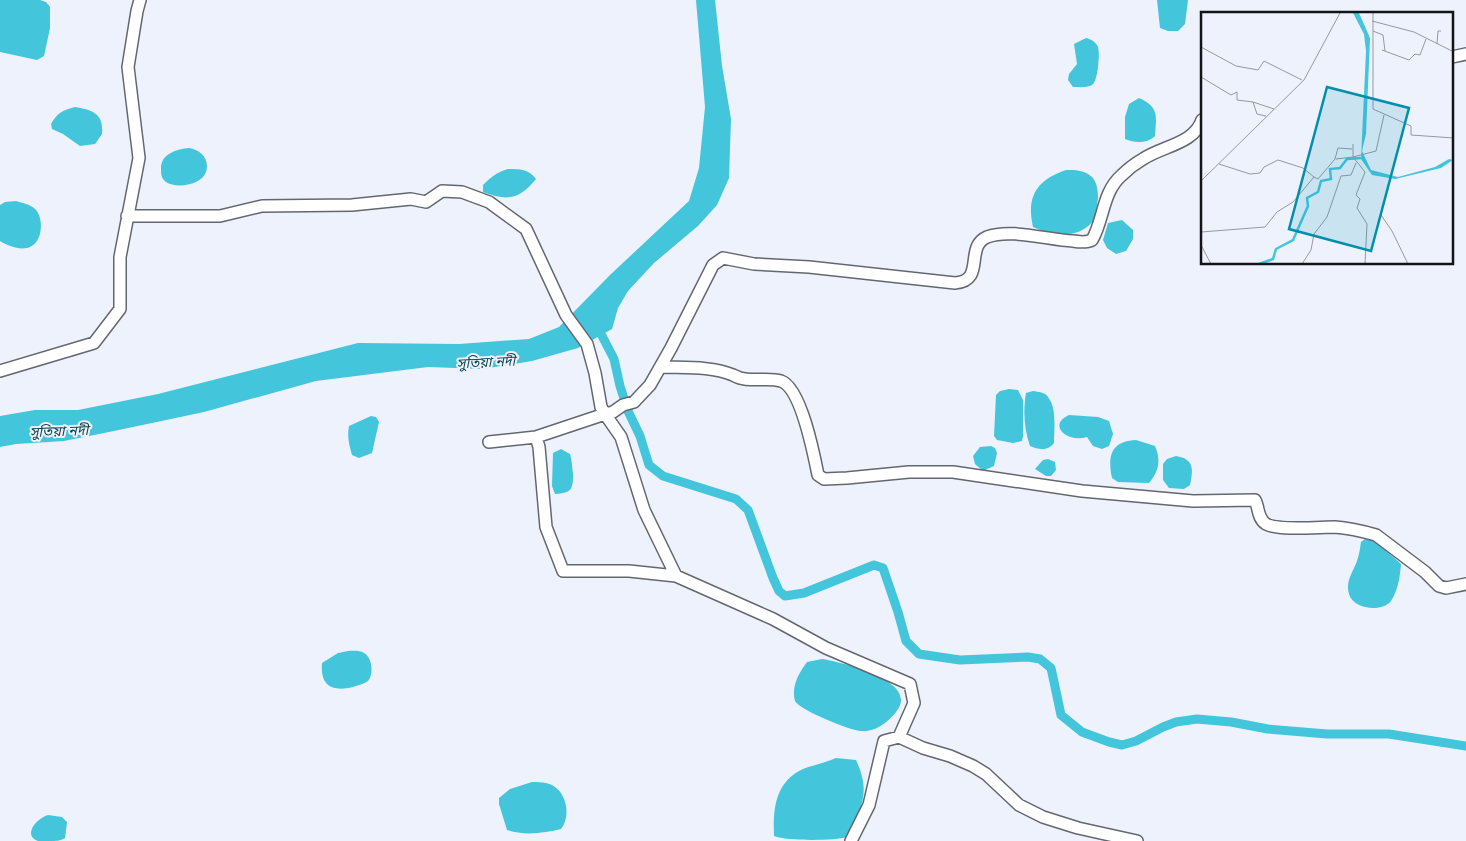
<svg xmlns="http://www.w3.org/2000/svg" width="1466" height="841" viewBox="0 0 1466 841" font-family="Arial,'Noto Sans Bengali',sans-serif">
  <rect width="100%" height="100%" fill="#eef2fc"/>
  <!-- water -->
  <path fill="#43c5dc" d="M 0,0 L 40,0 L 46,2 L 50,7 L 50,28 L 44,56 L 37,60 L 0,52 Z
    M 696,0 L 715,0 L 722,66 L 731,119 L 729,178 L 717,205 L 698,226 L 654,263 L 628,291 L 618,308 L 612,329 L 578,348 L 532,361 L 483,369 L 428,367 L 316,381 L 204,412 L 114,431 L 64,441 L 16,444 L 0,447 L 0,416 L 35,410 L 78,410 L 158,394 L 358,343 L 459,344 L 529,339 L 559,327 L 610,275 L 689,201 L 699,168 L 705,107 Z
    M 1157,0 L 1188,0 L 1185,24 L 1178,31 L 1168,31 L 1160,28 Z
    M 1086,38 C 1091,39 1096,42 1098,47 C 1100,53 1098,82 1092,85 C 1087,88 1079,87 1073,87 L 1068,80 L 1069,74 L 1077,64 L 1074,44 Z
    M 1139,98 C 1160,107 1156,117 1155,136 C 1146,144 1135,143 1125,139 L 1125,117 L 1129,104 Z
    M 75,107 C 92,110 104,113 102,134 L 95,144 L 80,146 L 63,134 L 52,129 L 51,124 C 57,113 63,110 75,107 Z
    M 189,148 C 201,150 210,159 206,172 C 202,185 176,189 166,182 C 161,178 161,174 161,168 C 161,154 177,149 189,148 Z
    M 508,169 C 520,169 529,169 536,179 C 519,200 507,201 483,192 L 483,185 C 491,177 497,172 508,169 Z
    M 1066,170 C 1075,170 1085,170 1092,177 C 1097,182 1098,191 1098,198 C 1097,205 1096,215 1093,221 C 1078,240 1052,236 1033,227 C 1026,196 1037,180 1066,170 Z
    M 16,201 C 22,203 30,204 35,209 C 44,217 43,242 30,247 C 21,251 8,246 0,241 L 0,205 L 5,202 Z
    M 1122,220 L 1133,230 L 1133,239 L 1126,251 L 1116,254 L 1107,248 L 1103,240 L 1108,223 Z
    M 1009,389 L 1018,390 L 1023,400 L 1023,436 L 1022,441 L 1013,443 L 997,440 L 994,436 L 996,395 L 1000,391 Z
    M 1033,391 C 1038,392 1045,392 1048,397 C 1057,408 1054,429 1054,443 C 1048,451 1039,450 1030,446 C 1024,429 1023,411 1026,393 Z
    M 1069,415 L 1098,417 L 1109,421 L 1113,434 L 1109,446 L 1102,449 L 1093,446 L 1087,437 C 1067,443 1047,425 1069,415 Z
    M 371,416 L 376,417 L 379,422 L 372,453 L 359,458 L 352,455 C 349,444 347,437 349,426 Z
    M 1136,440 L 1155,446 C 1161,460 1159,471 1149,483 L 1118,482 L 1112,478 C 1107,455 1112,441 1136,440 Z
    M 991,446 L 995,448 L 997,453 L 994,466 L 983,471 L 975,464 L 973,456 L 980,447 Z
    M 561,449 L 570,454 C 572,461 572,466 573,474 C 573,489 572,493 555,494 L 552,486 L 553,453 Z
    M 1176,456 C 1195,459 1193,470 1190,485 L 1184,489 L 1169,488 L 1163,480 L 1163,464 L 1167,459 Z
    M 1048,459 L 1055,462 L 1056,470 L 1051,476 L 1046,476 L 1035,469 L 1043,460 Z
    M 1365,539 L 1375,541 L 1401,564 C 1400,577 1398,590 1391,601 C 1382,613 1353,609 1349,594 C 1345,582 1353,572 1357,561 C 1359,555 1360,549 1361,542 Z
    M 348,651 C 353,651 359,650 364,653 C 372,657 374,674 368,681 C 364,684 358,685 353,687 C 332,692 320,686 322,663 L 338,653 Z
    M 822,659 C 841,662 922,681 896,712 C 890,719 881,728 871,730 C 869,731 863,731 860,731 C 850,730 799,710 795,701 C 791,686 799,673 807,662 Z
    M 836,758 L 856,760 C 871,793 862,806 847,837 C 833,841 787,841 774,836 C 773,809 775,782 803,769 C 813,765 825,763 836,758 Z
    M 532,782 C 539,782 545,782 552,785 C 567,793 571,816 561,829 C 545,833 524,836 507,830 L 499,804 L 499,798 L 510,789 Z
    M 48,815 L 62,817 L 67,822 L 65,838 C 60,841 56,841 50,841 C 46,841 41,841 38,841 C 22,835 37,818 48,815 Z"/>
  <g fill="none" stroke-linecap="round" stroke-linejoin="round">
    <!-- canal -->
    <path stroke="#43c5dc" stroke-width="9" d="M 600,332 L 614,359 L 620,386 L 628,411 L 640,436 L 649,465 L 663,476 L 736,499 L 748,510 L 773,578 L 779,591 L 785,596 L 804,593 L 874,565 L 883,568 L 898,612 L 906,641 L 919,654 L 960,660 L 1028,657 L 1040,659 L 1051,668 L 1061,715 L 1082,732 L 1109,742 L 1122,745 L 1136,741 L 1163,727 L 1176,722 L 1197,719 L 1231,722 L 1268,729 L 1327,734 L 1389,734 L 1466,746"/>
    <defs>
      <path id="minor" d="M 1452,57 L 1466,54
        M 127,216 L 220,216 L 262,206 L 352,205 L 411,199 L 426,202 L 442,191 L 462,192 L 489,202 L 526,229 L 566,315 L 587,344 L 595,373 L 601,407 L 605,414 L 613,412 L 623,405 L 634,402 L 650,385 L 671,348 L 713,265 L 723,258 L 754,264 L 809,267 L 955,283 C 986,281 964,247 987,237 C 1011,228 1048,240 1073,241 C 1079,242 1086,243 1092,240 C 1104,220 1102,192 1122,175 C 1128,169 1136,163 1143,159 C 1162,146 1194,144 1202,120
        M 661,367 C 684,368 711,366 733,375 C 735,376 737,377 740,378 C 753,382 768,377 781,381 C 801,388 814,455 818,475 L 824,479 L 847,478 L 909,472 L 953,472 L 1082,491 L 1193,501 L 1255,500 C 1259,507 1257,518 1266,524 C 1278,531 1319,527 1335,527 C 1349,528 1362,531 1376,535 L 1425,572 L 1439,586 L 1446,588 L 1466,584
        M 0,371 L 94,343 L 120,309 L 120,257 L 139,158 L 128,67 L 137,11 L 140,0
        M 536,437 L 539,447 L 546,527 L 563,571 L 629,571 L 676,576 L 773,619 L 826,648 L 910,684 L 914,703 L 899,737
        M 489,442 L 536,437 L 605,414 L 621,437 L 644,510 L 676,576
        M 851,841 L 869,805 L 884,741 L 899,737 L 923,748 L 950,756 L 973,766 L 986,774 L 1019,805 L 1043,817 L 1078,828 L 1137,841"/>
    </defs>
    <!-- minor casing -->
    <use href="#minor" stroke="#646770" stroke-width="14"/>
    <!-- minor -->
    <use href="#minor" stroke="#fff" stroke-width="11"/>
  </g>
  <g text-anchor="middle" stroke-width="4" stroke-linejoin="round" paint-order="stroke">
    <!-- water labels -->
    <g font-size="14" font-style="italic" fill="#0c454f" stroke="#eef2fc">
      <text transform="translate(486 362) rotate(-3)" y="5">সুতিয়া নদী</text>
      <text transform="translate(59 431) rotate(-2)" y="5">সুতিয়া নদী</text>
    </g>
  </g>
  <!-- overview -->
  <g transform="translate(1201 12)">
    <rect width="252" height="252" fill="#eef2fc"/>
    <path d="M 152,1 L 158,1 L 169,26 L 165,122 L 161,139 L 170,158 L 197,165 L 234,155 L 248,147 L 252,148 L 240,156 L 194,167 L 171,163 L 160,147 L 165,39 L 163,22 Z" fill="#43c5dc"/>
    <path fill="none" stroke="#43c5dc" stroke-width="2.5" d="M 58,252 L 72,247 L 75,237 L 92,228 L 107,194 L 106,186 L 117,180 L 120,169 L 130,167 L 129,157 L 139,156 L 146,147 L 160,146"/>
    <path fill="none" stroke="#9699a1" stroke-width="1" d="M 172,1 L 172,97 L 210,114 L 210,123 L 253,126M 171,9 L 213,20 L 253,40M 172,19 L 182,23 L 184,39M 236,32 L 237,19 L 240,19M 0,35 L 35,54 L 57,58 L 63,49 L 101,68M 181,38 L 208,48 L 214,42 L 219,43 L 225,27M 0,65 L 30,83 L 36,80 L 36,88 L 52,90 L 56,102 L 65,104M 52,90 L 73,97M 135,147 L 152,145 L 152,132M 113,165 L 117,167 L 134,147 L 137,136 L 151,137M 0,169 L 103,68 L 139,1M 180,203 L 191,219 L 207,252M 0,220 L 64,215 L 76,200 L 92,190 L 113,165 L 102,156 L 77,148 L 63,155 L 59,161 L 49,162 L 18,152M 0,233 L 10,252M 101,252 L 110,238 L 113,222 L 126,205 L 140,164 L 150,163 L 155,151M 164,252 L 166,212 L 156,196 L 159,187 L 155,183 L 164,160 L 152,145 L 175,139 L 183,103"/>
    <path fill="#038eac" fill-opacity="0.15" stroke="#038eac" stroke-width="2.5" d="M 126,75 L 208,96 L 170,239 L 88,217 Z"/>
    <rect width="252" height="252" fill="none" stroke="#131418" stroke-width="2.5"/>
  </g>
</svg>
